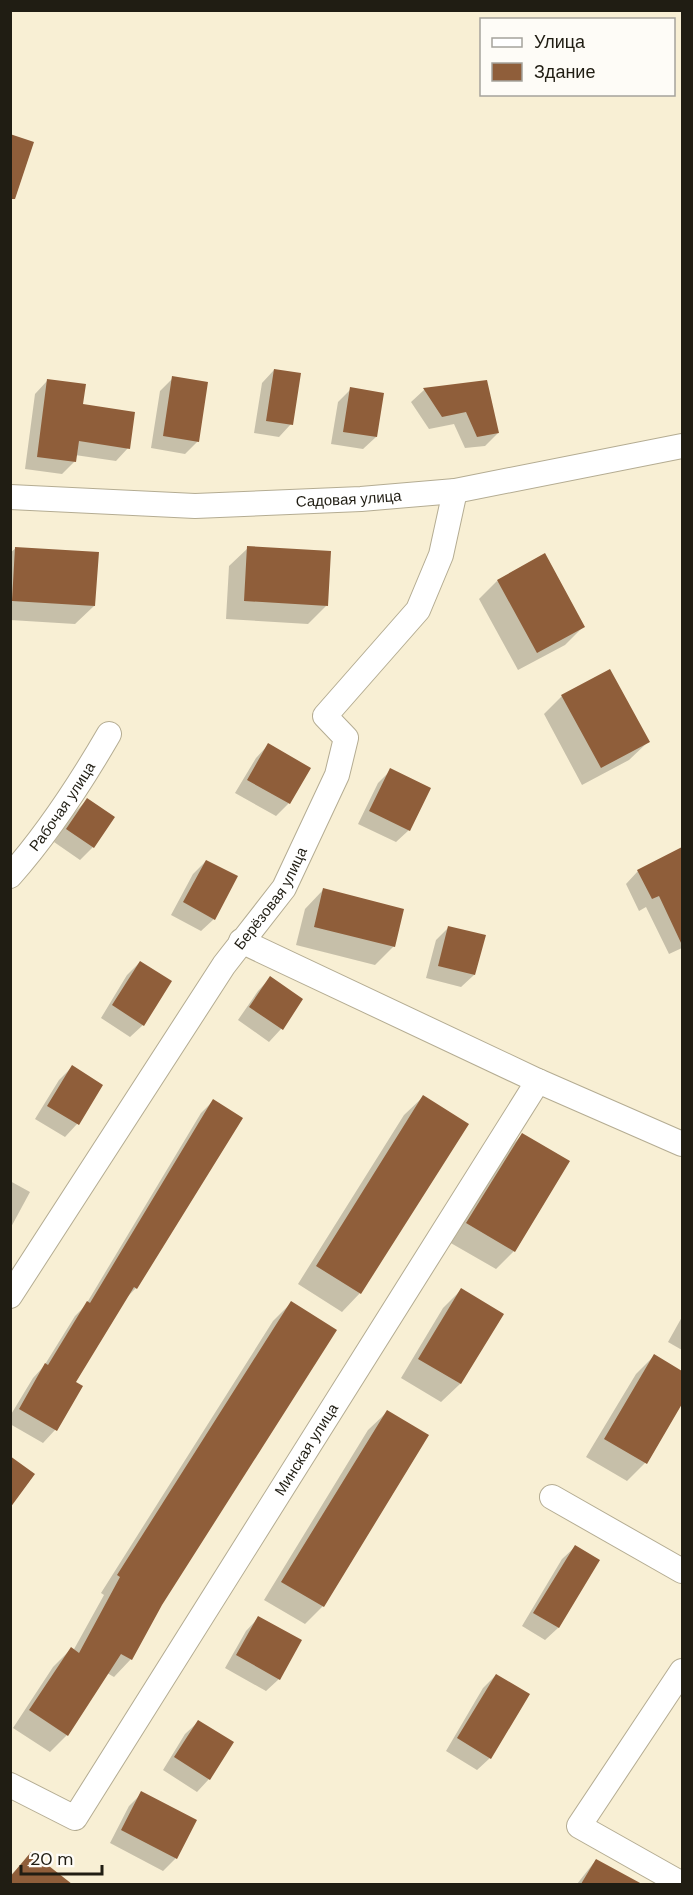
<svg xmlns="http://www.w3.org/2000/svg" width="693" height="1895" viewBox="0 0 693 1895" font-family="'DM Sans',sans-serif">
  <rect width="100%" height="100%" fill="#f8efd4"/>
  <!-- shadow -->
  <path fill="#0003" d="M 274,370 L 291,424 L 279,437 L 254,433 L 262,383 Z
    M 173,378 L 198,441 L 185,454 L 151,448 L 160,391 Z
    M 47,381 L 82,405 L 128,448 L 116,461 L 75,455 L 75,461 L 62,474 L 25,469 L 35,394 Z
    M 486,381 L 498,433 L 485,446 L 465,448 L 454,424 L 429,429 L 411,402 L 424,390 Z
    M 351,389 L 376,437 L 363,449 L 331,444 L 338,402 Z
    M 16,548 L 94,606 L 75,624 L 10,620 L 10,553 Z
    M 248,548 L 326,606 L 308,624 L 226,619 L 229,566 Z
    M 497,581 L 584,626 L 565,645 L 518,670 L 479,599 Z
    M 562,696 L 648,742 L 629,760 L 582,785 L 544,714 Z
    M 268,745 L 309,768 L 289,803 L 276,816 L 235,793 L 256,758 Z
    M 391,770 L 409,830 L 396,842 L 358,824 L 378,783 Z
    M 87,800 L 113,817 L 93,847 L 80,860 L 54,842 L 74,813 Z
    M 682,849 L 682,948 L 669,954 L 646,907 L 639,911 L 626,884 L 638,871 Z
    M 206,861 L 214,919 L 201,931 L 171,915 L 193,874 Z
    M 323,890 L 394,946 L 375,965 L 296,945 L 305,909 Z
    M 449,927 L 474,975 L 461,987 L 426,978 L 436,940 Z
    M 140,962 L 143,1025 L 130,1037 L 101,1018 L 127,975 Z
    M 270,978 L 301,999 L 281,1029 L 269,1042 L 238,1020 L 258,991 Z
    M 72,1067 L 101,1085 L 77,1124 L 65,1137 L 35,1119 L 59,1080 Z
    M 423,1097 L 467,1124 L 360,1293 L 342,1312 L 298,1284 L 404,1115 Z
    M 213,1101 L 136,1288 L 124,1300 L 74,1382 L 55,1430 L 43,1443 L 10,1424 L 10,1416 L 33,1378 L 44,1366 L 75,1316 L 85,1306 L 201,1113 Z
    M 523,1134 L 514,1251 L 496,1269 L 449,1242 L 504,1153 Z
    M 10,1181 L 30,1192 L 10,1229 Z
    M 461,1290 L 501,1314 L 460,1384 L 441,1402 L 401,1378 L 443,1308 Z
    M 291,1303 L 161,1605 L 131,1659 L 114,1677 L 107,1673 L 67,1735 L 50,1752 L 13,1728 L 53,1667 L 71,1649 L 73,1651 L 104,1595 L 101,1593 L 273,1321 Z
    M 682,1317 L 682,1350 L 668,1342 Z
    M 654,1356 L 682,1373 L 682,1401 L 645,1463 L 627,1481 L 586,1457 L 636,1374 Z
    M 387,1412 L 323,1606 L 305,1624 L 264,1600 L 368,1430 Z
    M 575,1547 L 598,1561 L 558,1628 L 545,1640 L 522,1626 L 562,1559 Z
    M 258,1618 L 279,1679 L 266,1691 L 225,1668 L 246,1631 Z
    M 496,1675 L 490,1758 L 477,1770 L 446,1751 L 483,1688 Z
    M 198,1722 L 209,1779 L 197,1792 L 163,1770 L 185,1734 Z
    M 142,1793 L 195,1821 L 176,1858 L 163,1871 L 110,1843 L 129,1806 Z
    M 31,1854 L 70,1884 L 10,1884 L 10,1876 Z
    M 596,1860 L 638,1884 L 577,1884 Z"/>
  <!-- building -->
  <path fill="#8f5e3a" d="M 10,134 L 34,142 L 15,199 L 10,199 Z
    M 274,369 L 301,373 L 293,425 L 266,421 Z
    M 172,376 L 208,382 L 199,442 L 163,436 Z
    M 47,379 L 86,384 L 83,404 L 135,412 L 130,449 L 79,441 L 76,462 L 37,457 Z
    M 487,380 L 499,433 L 477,437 L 466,412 L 442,417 L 423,388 Z
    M 350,387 L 384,393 L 377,437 L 343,432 Z
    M 247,546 L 331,551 L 328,606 L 244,601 Z
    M 15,547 L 99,552 L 95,606 L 12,601 Z
    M 545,553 L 585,627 L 537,653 L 497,580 Z
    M 610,669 L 650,742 L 601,768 L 561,695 Z
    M 268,743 L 311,768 L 290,804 L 247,780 Z
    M 390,768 L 431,788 L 410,831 L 369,811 Z
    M 87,798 L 115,817 L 94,848 L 66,829 Z
    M 682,847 L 682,945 L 659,896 L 652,899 L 637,870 Z
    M 206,860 L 238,876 L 215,920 L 183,902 Z
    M 323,888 L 404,909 L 395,947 L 314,927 Z
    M 448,926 L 486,935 L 475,975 L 438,966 Z
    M 140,961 L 172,981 L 144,1026 L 112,1005 Z
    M 270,976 L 303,999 L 283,1030 L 249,1007 Z
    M 72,1065 L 103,1085 L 79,1125 L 47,1106 Z
    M 423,1095 L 469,1124 L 361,1294 L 316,1266 Z
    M 213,1099 L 243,1118 L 137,1289 L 134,1287 L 76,1382 L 83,1386 L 57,1431 L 19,1409 L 45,1363 L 48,1365 L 87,1301 L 90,1303 Z
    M 522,1133 L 570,1161 L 515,1252 L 466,1223 Z
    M 461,1288 L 504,1314 L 461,1384 L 418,1359 Z
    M 291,1301 L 337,1330 L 162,1605 L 132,1660 L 121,1654 L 68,1736 L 29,1710 L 71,1647 L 79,1653 L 120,1577 L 117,1575 Z
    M 654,1354 L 682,1371 L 682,1404 L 647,1464 L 604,1439 Z
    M 387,1410 L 429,1435 L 324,1607 L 281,1582 Z
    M 10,1456 L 35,1474 L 10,1508 Z
    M 575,1545 L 600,1560 L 559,1628 L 533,1613 Z
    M 258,1616 L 302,1640 L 280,1680 L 236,1655 Z
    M 496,1674 L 530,1694 L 491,1759 L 457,1738 Z
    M 198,1720 L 234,1742 L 210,1780 L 174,1757 Z
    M 141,1791 L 197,1820 L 177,1859 L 121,1830 Z
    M 31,1852 L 72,1884 L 10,1884 L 10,1877 Z
    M 596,1859 L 642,1884 L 581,1884 Z"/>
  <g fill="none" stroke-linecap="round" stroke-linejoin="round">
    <defs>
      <g id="minor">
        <path id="s1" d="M 10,497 L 195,506 L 361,499 L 455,491 L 682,446"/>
        <path id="s2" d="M 10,876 C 49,832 80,784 109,734"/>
        <path d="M 241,941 L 538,1081 L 682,1144"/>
        <path id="s3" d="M 10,1296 L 224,965 L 284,888 L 337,775 L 346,738 L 325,716 L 418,610 L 441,555 L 455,491"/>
        <path d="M 552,1497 L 682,1571"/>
        <path d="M 682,1671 L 579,1826 L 682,1884"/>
        <path id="s4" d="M 10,1785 L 75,1818 L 538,1081"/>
      </g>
    </defs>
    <!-- minor casing -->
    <use href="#minor" stroke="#b4ac92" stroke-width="26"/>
    <!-- minor -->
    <use href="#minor" stroke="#fff" stroke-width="24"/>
  </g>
  <g text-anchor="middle" stroke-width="4.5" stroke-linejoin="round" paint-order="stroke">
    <!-- street labels -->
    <g font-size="15" fill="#201d13" stroke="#fefcf7">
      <text dy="5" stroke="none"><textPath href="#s1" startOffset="339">Садовая улица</textPath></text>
      <text dy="5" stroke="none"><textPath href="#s2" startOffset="87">Рабочая улица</textPath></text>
      <text dy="5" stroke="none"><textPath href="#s3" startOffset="476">Берёзовая улица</textPath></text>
      <text dy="5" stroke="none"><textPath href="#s4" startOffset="508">Минская улица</textPath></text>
    </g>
  </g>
  <!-- border -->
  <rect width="693" height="1895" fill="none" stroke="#201d13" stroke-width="24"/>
  <!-- legend -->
  <rect x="480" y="18" width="195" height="78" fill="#fefcf7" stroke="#a5a39c" stroke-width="1.5"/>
  <rect x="492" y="38" width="30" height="9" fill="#ffffff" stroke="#a5a39c" stroke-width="1.5"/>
  <text x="534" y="48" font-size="18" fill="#201d13">Улица</text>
  <rect x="492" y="63" width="30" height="18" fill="#8f5e3a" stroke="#a5a39c" stroke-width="1.5"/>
  <text x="534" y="78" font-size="18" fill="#201d13">Здание</text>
  <!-- scale -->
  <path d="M21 1865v9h81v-9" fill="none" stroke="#201d13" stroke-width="3"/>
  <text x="30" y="1865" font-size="18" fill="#201d13" stroke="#fefcf7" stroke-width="4.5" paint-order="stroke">20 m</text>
</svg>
